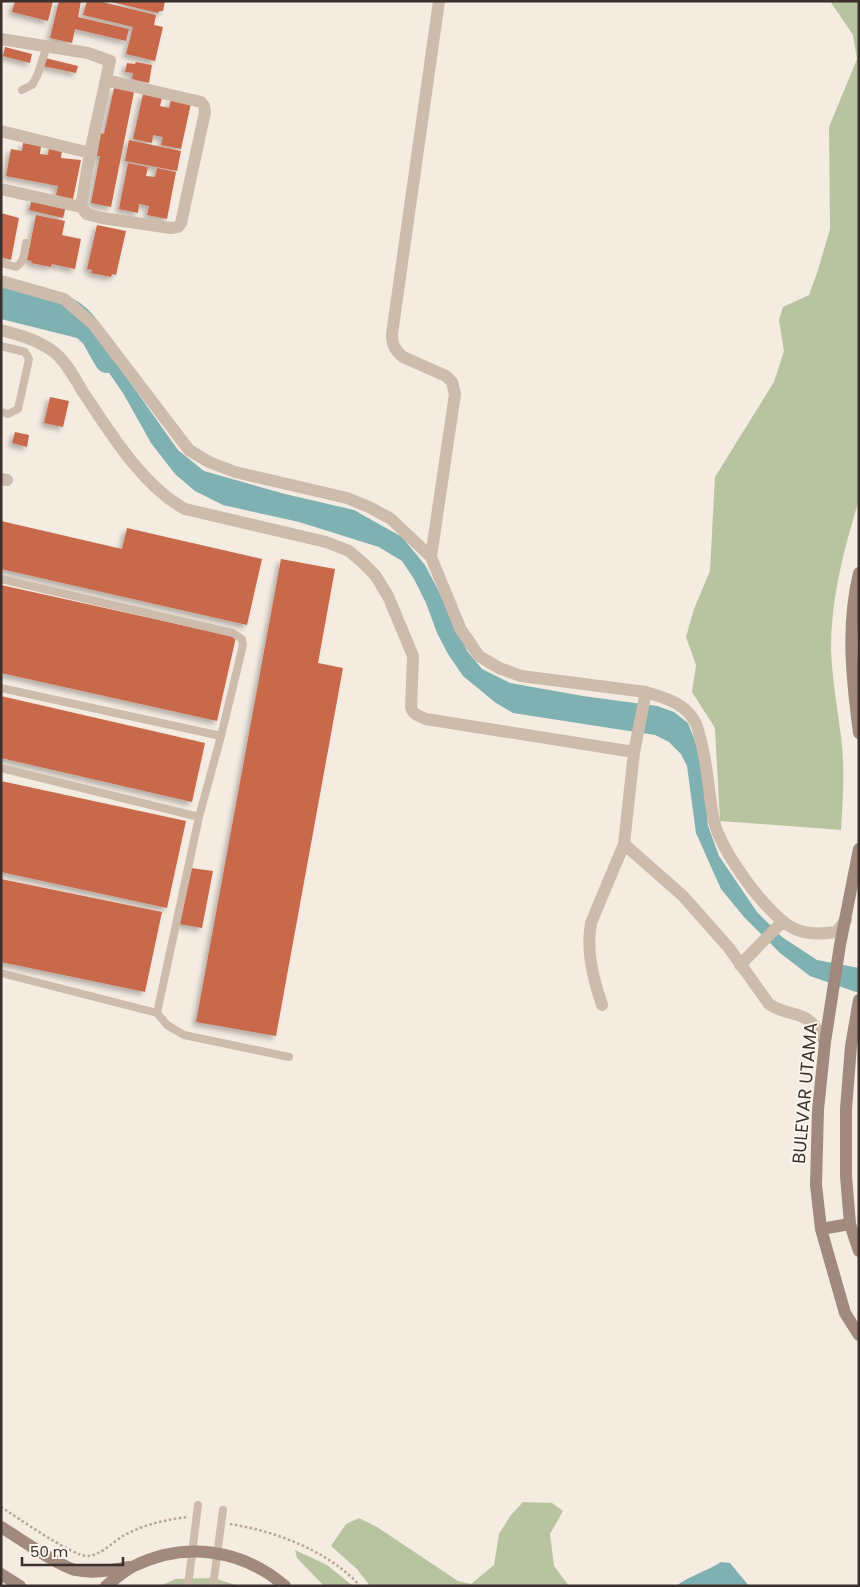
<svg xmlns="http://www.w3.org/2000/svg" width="860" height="1587" viewBox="0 0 860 1587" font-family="Poppins,sans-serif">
  <defs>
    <filter id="shadow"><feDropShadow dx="-3.5" dy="3.5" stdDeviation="2.5" flood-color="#0004"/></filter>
  </defs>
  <rect width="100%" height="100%" fill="#f4ebe1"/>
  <!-- green -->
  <path fill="#b8c4a0" d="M 830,1 L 859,1 L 859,500 C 844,548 831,598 831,649 C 832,678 837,706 841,736 C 845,767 843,799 841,830 L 720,821 L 715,728 L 692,692 L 696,665 L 686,637 L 694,609 L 710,571 L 715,477 L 774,382 L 784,351 L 779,320 L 783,307 L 809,295 L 818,270 L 830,229 L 829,127 L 857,59 L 853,35 Z
    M 523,1502 L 552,1503 L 563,1511 L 550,1534 L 554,1566 L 569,1586 L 370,1586 L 357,1569 L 331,1546 L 346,1524 L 359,1518 L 377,1527 L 458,1581 L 471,1584 L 494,1565 L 499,1534 L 511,1515 Z
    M 295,1550 L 327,1565 L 353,1586 L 324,1586 L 297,1558 Z
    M 214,1578 L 238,1586 L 159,1586 L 176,1579 Z"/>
  <!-- water -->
  <path fill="#7fb0b2" d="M 1,286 L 71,317 L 105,347 L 178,450 L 204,471 L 285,494 L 354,510 L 402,537 L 425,565 L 449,611 L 467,651 L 482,669 L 510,683 L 583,696 L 657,706 L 674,712 L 688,723 L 698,749 L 703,772 L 708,826 L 719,856 L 757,912 L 782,937 L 817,960 L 859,968 L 859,993 L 810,976 L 780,953 L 744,917 L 721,889 L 696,833 L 687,766 L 681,754 L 669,742 L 655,735 L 513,713 L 496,703 L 463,676 L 448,654 L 437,633 L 426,603 L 414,579 L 402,561 L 379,547 L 299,522 L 223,505 L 195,491 L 175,474 L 151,443 L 123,393 L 98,357 L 77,338 L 1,319 Z
    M 721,1562 L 730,1563 L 749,1586 L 676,1586 C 691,1575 705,1572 721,1562 Z"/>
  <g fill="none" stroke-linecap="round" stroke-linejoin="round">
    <!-- river -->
    <path stroke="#7fb0b2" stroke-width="24" d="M 1,290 C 29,297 67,300 85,324 C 94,336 99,349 107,361"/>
  </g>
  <!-- building -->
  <path fill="#c8694b" filter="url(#shadow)" d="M 15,1 L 53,1 L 48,21 L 12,12 Z
    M 59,1 L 81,1 L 78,17 L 129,29 L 126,41 L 75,29 L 72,43 L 50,38 Z
    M 87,1 L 98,1 L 156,15 L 154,25 L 163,27 L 155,61 L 126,54 L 133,27 L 83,15 Z
    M 107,1 L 165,1 L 163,11 L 159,11 L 158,13 Z
    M 5,47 L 32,54 L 30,63 L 3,56 Z
    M 45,58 L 78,66 L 76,73 L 43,66 Z
    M 136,62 L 152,65 L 149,83 L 132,79 L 133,73 L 125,72 L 127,63 L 135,64 Z
    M 114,88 L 134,92 L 111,207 L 91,203 L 100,156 L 97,156 L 101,133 L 104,134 Z
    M 143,94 L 162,98 L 160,106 L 169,108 L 171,99 L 191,103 L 181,149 L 161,145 L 163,137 L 153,135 L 152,143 L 133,139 Z
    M 129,140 L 181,151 L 177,171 L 125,161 Z
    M 23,143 L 41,146 L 40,154 L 48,155 L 49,147 L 62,150 L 61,158 L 81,160 L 73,199 L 56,195 L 58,186 L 6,176 L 11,149 L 22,151 Z
    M 128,163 L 148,167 L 146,176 L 155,177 L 157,168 L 176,172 L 167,219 L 147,215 L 149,206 L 139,204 L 138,213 L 119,209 Z
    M 32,199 L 66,206 L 63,218 L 29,210 Z
    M 1,213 L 19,218 L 11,260 L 1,257 Z
    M 36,215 L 65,221 L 62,235 L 81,239 L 75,269 L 52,264 L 51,267 L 31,263 L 32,261 L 27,260 Z
    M 97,225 L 126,231 L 116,275 L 112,274 L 111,277 L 91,273 L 92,270 L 87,269 Z
    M 50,397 L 69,401 L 63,427 L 44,423 Z
    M 15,432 L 29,435 L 27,447 L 12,443 Z
    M 1,521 L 122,549 L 127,528 L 262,559 L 247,625 L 1,569 Z
    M 281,559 L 335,569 L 318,663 L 343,668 L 276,1036 L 196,1022 Z
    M 1,585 L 236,637 L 217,721 L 1,673 Z
    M 1,696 L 205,743 L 192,802 L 1,758 Z
    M 1,781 L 186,821 L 167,908 L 1,872 Z
    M 191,868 L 213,871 L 202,928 L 179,924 Z
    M 1,879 L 162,912 L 145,992 L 1,962 Z"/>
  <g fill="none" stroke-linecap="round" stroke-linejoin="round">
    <!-- path -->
    <path stroke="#b9a596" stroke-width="2.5" stroke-dasharray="2.5 2.5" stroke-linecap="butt" d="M 1,1507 C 17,1517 73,1557 88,1556 C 102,1555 113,1541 125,1535 C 144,1524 166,1520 187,1517
      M 230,1524 C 275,1531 329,1551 360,1586"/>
    <!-- lane -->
    <path stroke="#cdbbac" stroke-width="8" d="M 22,90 L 32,85 L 37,76 L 47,46
      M 1,263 L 16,267 C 25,261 24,253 26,243
      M 1,346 L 25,352 L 29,359 L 18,409 L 8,414 L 1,412
      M 1,579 L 233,633 L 242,639 L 243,645 L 221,736
      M 1,688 L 221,736 L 199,817 L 157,1013 L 167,1025 L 184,1035 L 289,1057
      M 1,768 L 199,817
      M 1,973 L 157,1013
      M 188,1586 L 198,1505
      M 213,1586 L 223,1510"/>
    <!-- street -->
    <path stroke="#cdbbac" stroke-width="12" d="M 1,39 L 88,53 L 110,61 L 90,153 L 81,207 L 87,214 L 102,218 L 171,228 L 178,227 L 181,223 L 205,112 L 204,106 L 201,102 L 106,80
      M 1,131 L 90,153
      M 1,189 L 81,207
      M 1,281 L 64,299 L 93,324 L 189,450 L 209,462 L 235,472 L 347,498 L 369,507 L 391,519 L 431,557 L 461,630 L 479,656 L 499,668 L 521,676 L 646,692 C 663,697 684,703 694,720 C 697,724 698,730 699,734 C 708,763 708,792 714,821 C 720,850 768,917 795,929 C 808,935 823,934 836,932 L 846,920
      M 1,330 C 20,335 38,340 54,352 C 66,361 75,379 83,392 C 110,432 142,486 185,509 L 326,542 L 349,551 L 363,563 L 375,575 L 388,596 L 413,656 L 411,707 C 413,715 419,716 426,719 L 634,752
      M 1,479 L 7,480
      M 431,557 L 455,394 L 452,382 L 446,376 L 403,357 C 395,350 392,345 392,334 L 439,1
      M 646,692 L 634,752 L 624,844 L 683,896 L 729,948 L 769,1004 C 780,1012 791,1012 803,1017 C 813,1021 820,1033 825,1042
      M 740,965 L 783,921
      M 602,1005 C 593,978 586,951 591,923 L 624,844"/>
    <!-- secondary -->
    <path stroke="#a18a7d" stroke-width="12" d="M 859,573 C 846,627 852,679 859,733
      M 859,849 L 840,945 L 825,1042 L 818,1110 L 816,1185 L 821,1229 L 845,1313 L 859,1335
      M 859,1000 L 851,1046 L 846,1109 L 846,1176 L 850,1224 L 859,1251
      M 821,1229 L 850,1224
      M 1,1527 C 21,1539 55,1564 75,1570 C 93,1574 112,1570 129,1567
      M 1,1574 L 20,1586
      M 106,1586 C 115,1579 124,1571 134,1566 C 185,1541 242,1549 285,1586"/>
  </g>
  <g text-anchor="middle" stroke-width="4" stroke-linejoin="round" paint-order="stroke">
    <!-- street labels -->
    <g font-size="18" fill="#3b302b" stroke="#fbf5ee">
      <text transform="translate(805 1093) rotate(-85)" y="6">BULEVAR UTAMA</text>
    </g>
  </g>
  <!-- border -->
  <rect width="860" height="1587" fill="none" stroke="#3b302b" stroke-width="5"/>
  <!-- scale -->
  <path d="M22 1557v8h101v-8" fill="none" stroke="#3b302b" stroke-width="2.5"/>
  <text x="30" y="1557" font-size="15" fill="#3b302b" stroke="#fbf5ee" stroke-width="4" paint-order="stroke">50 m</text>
</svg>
